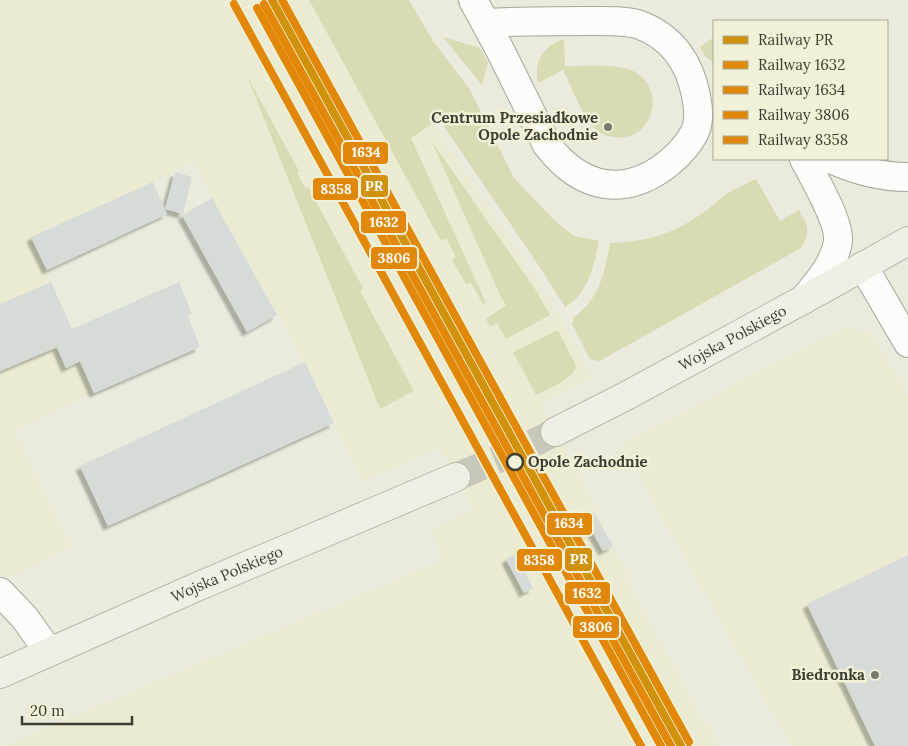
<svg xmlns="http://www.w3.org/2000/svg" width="908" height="746" viewBox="0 0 908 746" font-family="Lora,serif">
  <defs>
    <filter id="shadow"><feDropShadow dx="-4.5" dy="4.5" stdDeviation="1" flood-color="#0004"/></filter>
  </defs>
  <rect width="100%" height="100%" fill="#eaebdd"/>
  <!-- built -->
  <path fill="#eaebd2" d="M 0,0 L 360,0 L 438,131 L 561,319 L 592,376 L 540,404 L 592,500 L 596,515 L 628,575 L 625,576 L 704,723 L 708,722 L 718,739 L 715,741 L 717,746 L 4,746 L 443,560 L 431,529 L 473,509 L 440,448 L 363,481 L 305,362 L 212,198 L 193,161 L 153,182 L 31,237 L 85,359 L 80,361 L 94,393 L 15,431 L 70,546 L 9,579 L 0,571 Z
    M 850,327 L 872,334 L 908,396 L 908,746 L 791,746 L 621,445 L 826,336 Z"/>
  <!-- green -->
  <path fill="#dadab5" d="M 309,0 L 409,0 L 433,41 L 469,88 L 514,178 L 554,220 L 574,236 L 599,241 C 594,266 588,294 565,307 L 541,269 L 439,119 L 411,138 L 486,303 L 483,304 L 471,283 L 466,284 L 452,260 L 456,257 L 446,238 L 441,241 Z
    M 443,37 L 480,48 L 488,63 L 482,85 Z
    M 714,37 L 714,63 L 705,56 L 700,47 Z
    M 564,39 L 565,66 C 584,67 616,63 633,71 C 668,88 653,143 614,137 C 607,136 599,133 594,128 C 580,112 573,89 563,70 L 538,83 C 533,62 544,45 564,39 Z
    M 247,76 L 299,171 L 297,173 L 305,188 L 308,187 L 363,288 L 360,291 L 414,391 L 380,409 Z
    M 432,142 L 535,289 L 550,315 L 506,339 L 497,323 L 490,327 L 486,319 L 506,305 L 501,297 Z
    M 756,179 L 780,221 L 799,210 C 808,226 811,230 801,248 L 605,358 L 599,361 L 590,359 L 572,324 L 574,317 C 599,300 605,272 610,243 C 647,242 673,234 704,212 C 712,207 719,199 728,193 C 737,188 747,183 756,179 Z
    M 558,330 L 576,366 C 574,379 548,389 536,395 L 513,352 Z"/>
  <!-- building -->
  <path fill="#d7dbd8" filter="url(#shadow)" d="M 175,172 L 192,177 L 183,214 L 165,209 Z
    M 153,182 L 167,214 L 47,270 L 31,237 Z
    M 212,198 L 277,315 L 247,332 L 182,215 Z
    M 51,282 L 72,329 L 179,282 L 192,314 L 188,316 L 200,347 L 94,393 L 80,361 L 66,368 L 57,347 L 0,371 L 0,304 Z
    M 305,362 L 334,423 L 108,526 L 80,466 Z
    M 594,512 L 613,546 L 603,551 L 584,517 Z
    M 515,554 L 533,588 L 524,593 L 506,559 Z
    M 908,555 L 908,746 L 875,746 L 807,604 Z"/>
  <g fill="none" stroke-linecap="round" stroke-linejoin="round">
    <!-- primary-tunnel -->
    <path stroke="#c7c8bb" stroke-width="28" stroke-dasharray="28 14" stroke-linecap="butt" d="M 456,477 L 520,450 L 555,432"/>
    <defs>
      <path id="minor" d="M 473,0 L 499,48 L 547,145 C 581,189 625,199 670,162 C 681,153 693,139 697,126 C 699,116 698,105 696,96 C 690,63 672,37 640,25 C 625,20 604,21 588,21 C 554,21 520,21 486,23
        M 831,159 C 855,170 881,177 908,177
        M 863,266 L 908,343
        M 803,300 C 817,284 835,263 838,241 C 840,222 813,176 804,159
        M 0,592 L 24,617 L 49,652"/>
      <g id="primary">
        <path id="s1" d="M 555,432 L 626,396 L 832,284 L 908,241"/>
        <path id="s2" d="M 0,674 L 199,586 L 456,477"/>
      </g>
    </defs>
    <!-- minor casing -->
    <use href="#minor" stroke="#a5a59a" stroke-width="30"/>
    <!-- primary casing -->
    <use href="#primary" stroke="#babaa8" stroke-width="30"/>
    <!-- minor -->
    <use href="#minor" stroke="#fcfcfa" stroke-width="28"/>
    <!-- primary -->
    <use href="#primary" stroke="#efefe6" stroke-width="28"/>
    <defs>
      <path id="rail-1" d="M 272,0 L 681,746"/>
      <path id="rail-2" d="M 264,4 L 671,746"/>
      <path id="rail-3" d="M 282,0 L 689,742"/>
      <path id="rail-4" d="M 257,8 L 661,746"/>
      <path id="rail-5" d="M 234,4 L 641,746"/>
    </defs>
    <!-- rail-1 casing -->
    <use href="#rail-1" stroke="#f0f1d7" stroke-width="11"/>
    <!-- rail-2 casing -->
    <use href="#rail-2" stroke="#f0f1d7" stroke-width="11"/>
    <!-- rail-3 casing -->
    <use href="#rail-3" stroke="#f0f1d7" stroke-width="11"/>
    <!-- rail-4 casing -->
    <use href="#rail-4" stroke="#f0f1d7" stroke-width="11"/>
    <!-- rail-5 casing -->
    <use href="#rail-5" stroke="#f0f1d7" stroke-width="11"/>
    <!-- rail-1 -->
    <use href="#rail-1" stroke="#d2910a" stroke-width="8"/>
    <!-- rail-2 -->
    <use href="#rail-2" stroke="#e28808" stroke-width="8"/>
    <!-- rail-3 -->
    <use href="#rail-3" stroke="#e28808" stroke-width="8"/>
    <!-- rail-4 -->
    <use href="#rail-4" stroke="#e28808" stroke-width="8"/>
    <!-- rail-5 -->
    <use href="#rail-5" stroke="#e28808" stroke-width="8"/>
  </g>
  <!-- markers -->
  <g fill="#7a7a6e" stroke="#f0f1d7" stroke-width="2">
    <circle cx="608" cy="127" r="5"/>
    <circle cx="875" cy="675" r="5"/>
  </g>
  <circle fill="#f0f1d7" stroke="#3d3d33" stroke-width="2.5" cx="515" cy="462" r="8"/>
  <g text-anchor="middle" stroke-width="5" stroke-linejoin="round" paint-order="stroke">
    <!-- poi labels -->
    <g font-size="15" font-weight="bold" fill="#3d3d33" stroke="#f0f1d7" text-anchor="end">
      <text x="598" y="123">Centrum Przesiadkowe<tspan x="598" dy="17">Opole Zachodnie</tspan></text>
      <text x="865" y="680">Biedronka</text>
    </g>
    <!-- street labels -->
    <g font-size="15" fill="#3d3d33" stroke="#f0f1d7">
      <text dy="5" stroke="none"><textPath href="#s1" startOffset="201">Wojska Polskiego</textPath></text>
      <text dy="5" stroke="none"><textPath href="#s2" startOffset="248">Wojska Polskiego</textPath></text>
    </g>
    <!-- stop labels -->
    <g font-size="15" font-weight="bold" fill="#3d3d33" stroke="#f0f1d7" text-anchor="start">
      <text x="528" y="467">Opole Zachodnie</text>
    </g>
  </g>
  <g stroke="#f0f1d7" stroke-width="2">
    <rect x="342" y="141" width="47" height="24" rx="5" fill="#e28808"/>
    <rect x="360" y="174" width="29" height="24" rx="5" fill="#d2910a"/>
    <rect x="312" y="177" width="47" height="24" rx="5" fill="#e28808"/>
    <rect x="360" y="210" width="47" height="24" rx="5" fill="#e28808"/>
    <rect x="370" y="246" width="48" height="24" rx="5" fill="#e28808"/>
    <rect x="546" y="512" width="47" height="24" rx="5" fill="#e28808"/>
    <rect x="564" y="547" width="29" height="25" rx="5" fill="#d2910a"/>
    <rect x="516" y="548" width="47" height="24" rx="5" fill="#e28808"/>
    <rect x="564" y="581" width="47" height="24" rx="5" fill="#e28808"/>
    <rect x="572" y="615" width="48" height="24" rx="5" fill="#e28808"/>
  </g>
  <g font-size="14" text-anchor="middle" font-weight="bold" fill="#fff">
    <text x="366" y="157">1634</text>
    <text x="374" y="191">PR</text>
    <text x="336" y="194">8358</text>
    <text x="384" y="227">1632</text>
    <text x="394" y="263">3806</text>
    <text x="569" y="528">1634</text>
    <text x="579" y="564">PR</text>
    <text x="539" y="565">8358</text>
    <text x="587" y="598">1632</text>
    <text x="596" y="632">3806</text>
  </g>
  <!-- legend -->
  <rect x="713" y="20" width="175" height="140" fill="#f0f1d7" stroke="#a8a995"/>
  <rect x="723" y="36" width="25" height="8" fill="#d2910a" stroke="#a8a995"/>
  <text x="758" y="45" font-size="15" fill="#3d3d33">Railway PR</text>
  <rect x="723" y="61" width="25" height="8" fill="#e28808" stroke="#a8a995"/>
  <text x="758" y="70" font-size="15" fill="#3d3d33">Railway 1632</text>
  <rect x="723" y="86" width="25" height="8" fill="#e28808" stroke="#a8a995"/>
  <text x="758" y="95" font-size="15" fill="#3d3d33">Railway 1634</text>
  <rect x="723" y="111" width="25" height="8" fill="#e28808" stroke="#a8a995"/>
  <text x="758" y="120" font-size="15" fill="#3d3d33">Railway 3806</text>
  <rect x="723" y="136" width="25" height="8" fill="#e28808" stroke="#a8a995"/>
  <text x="758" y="145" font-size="15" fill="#3d3d33">Railway 8358</text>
  <!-- scale -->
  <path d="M22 716v8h110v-8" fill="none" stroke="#3d3d33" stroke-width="2.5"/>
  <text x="30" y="716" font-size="15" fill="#3d3d33" stroke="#f0f1d7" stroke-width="4" paint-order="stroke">20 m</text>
</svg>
